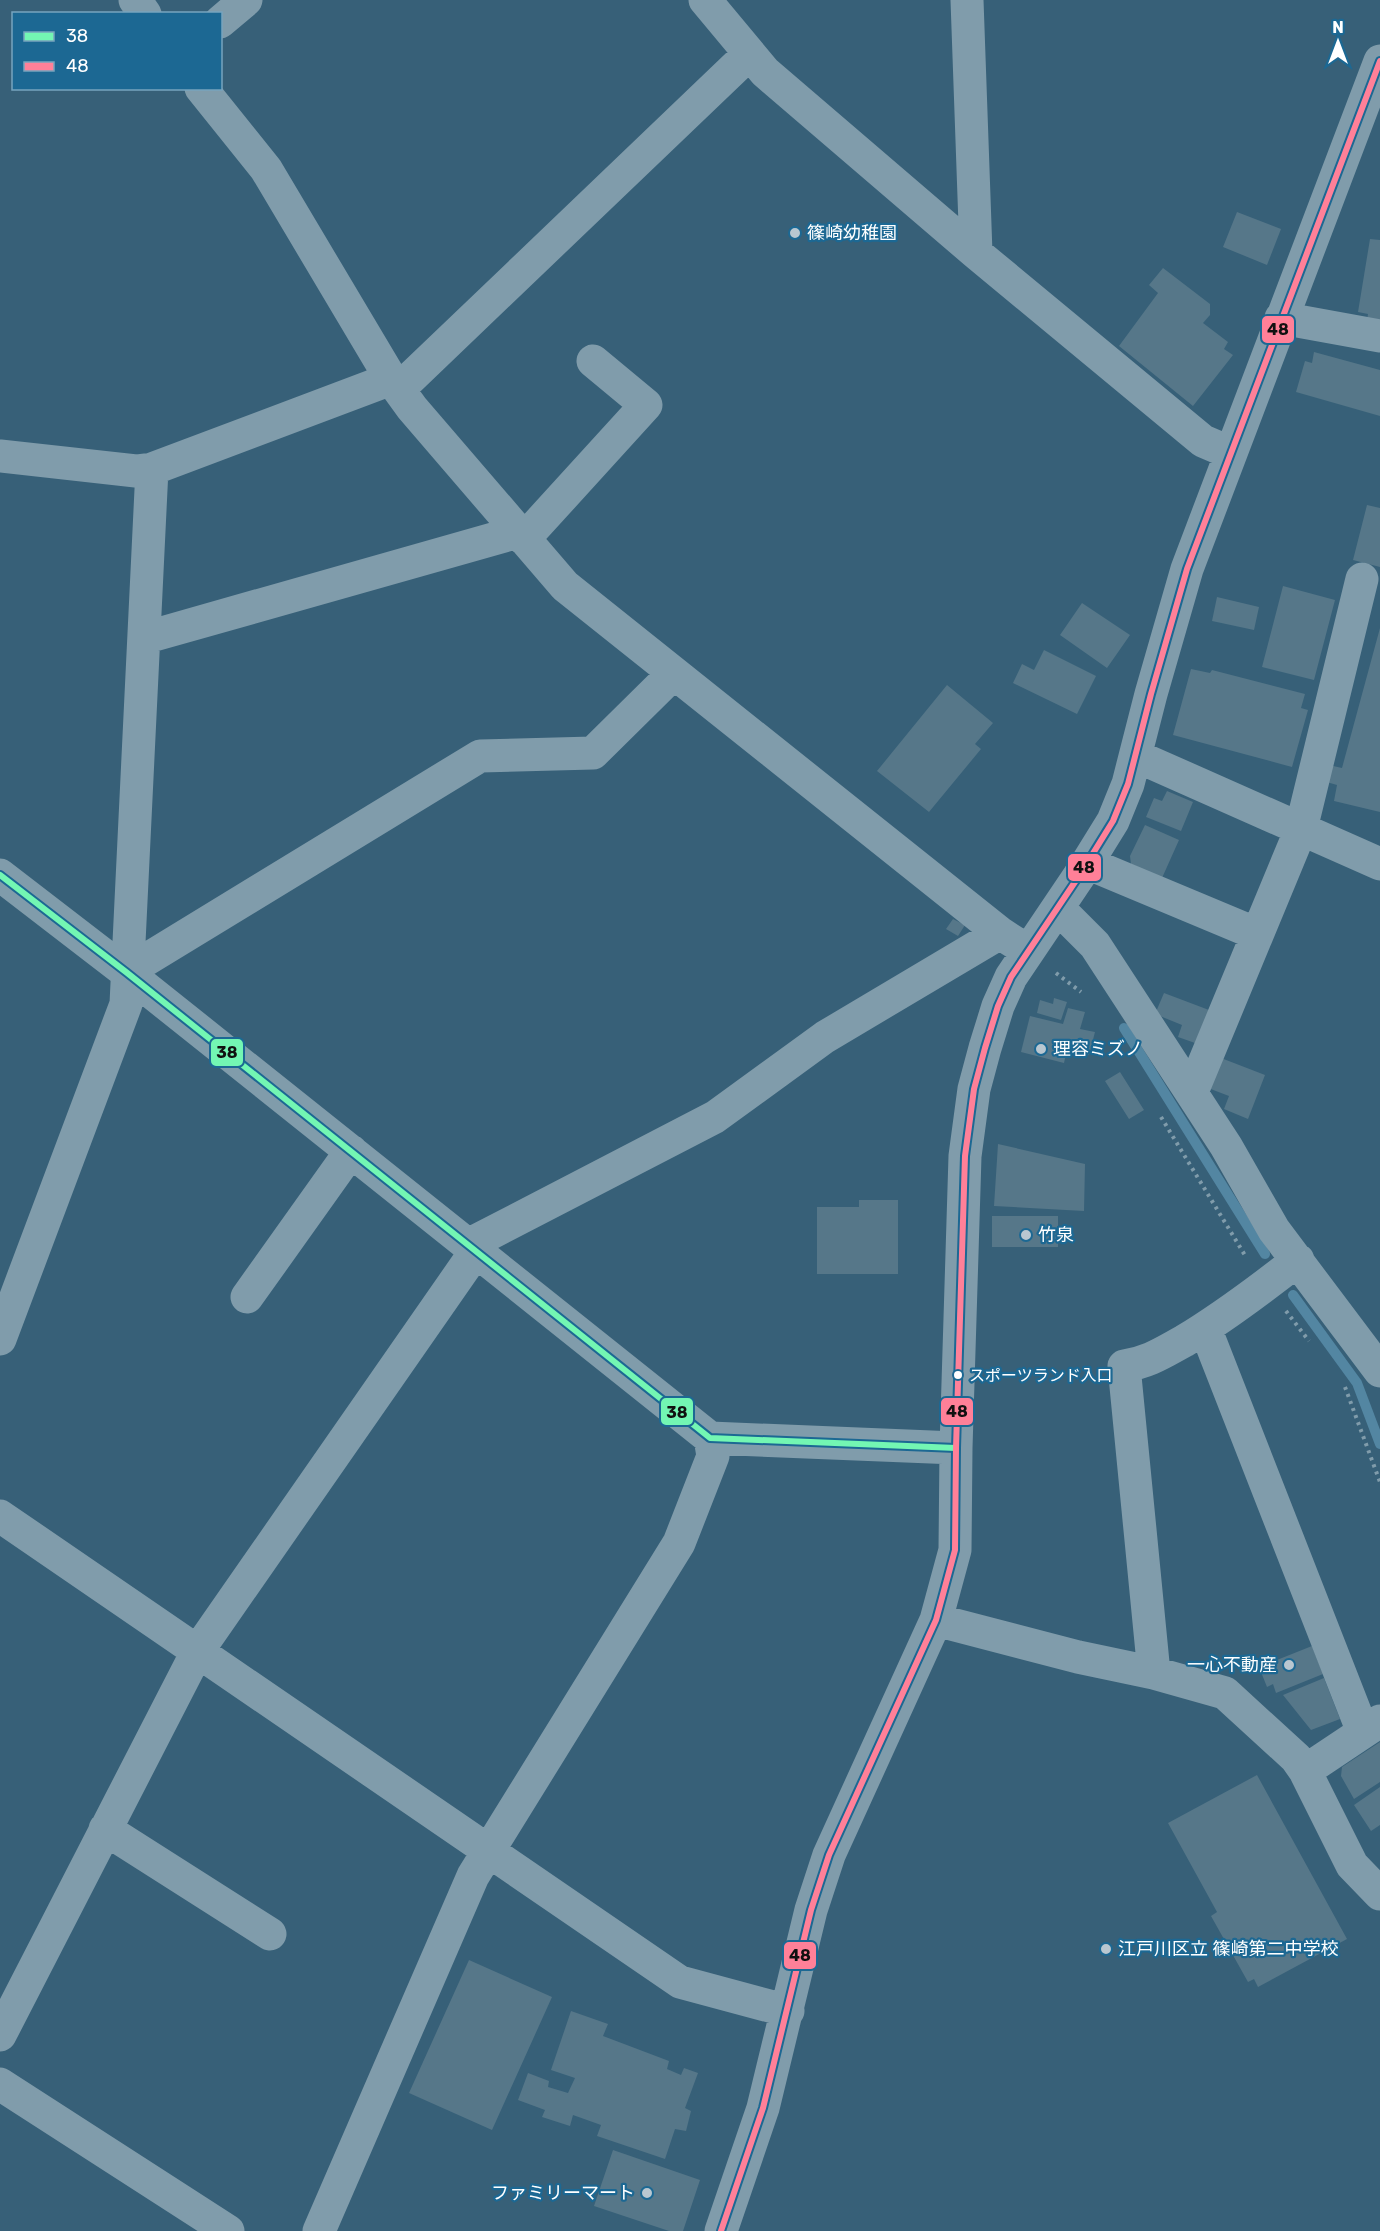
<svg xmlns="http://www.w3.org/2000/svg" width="1380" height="2231" viewBox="0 0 1380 2231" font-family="Rubik,'Noto Sans JP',sans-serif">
  <rect width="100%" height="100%" fill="#376078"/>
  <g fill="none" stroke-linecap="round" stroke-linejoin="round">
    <!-- stream -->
    <path stroke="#5386a2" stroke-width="10" d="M 1124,1028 L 1265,1254
      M 1293,1295 L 1357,1383 L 1380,1444"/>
  </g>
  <!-- building -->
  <path fill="#567789" d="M 1237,212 L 1281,229 L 1267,265 L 1223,247 Z
    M 1370,239 L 1380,240 L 1380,322 L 1367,320 L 1368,314 L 1358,312 Z
    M 1163,268 L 1210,304 L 1210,315 L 1203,323 L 1228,342 L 1224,349 L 1233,355 L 1193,406 L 1119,346 L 1158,293 L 1149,285 Z
    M 1314,352 L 1380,370 L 1380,416 L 1296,392 L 1305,361 L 1312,363 Z
    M 1367,505 L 1380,508 L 1380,567 L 1353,560 Z
    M 1283,586 L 1335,600 L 1314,680 L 1262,667 Z
    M 1217,597 L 1259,607 L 1254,630 L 1212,621 Z
    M 1082,603 L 1130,635 L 1107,668 L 1060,635 Z
    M 1380,628 L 1380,812 L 1334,801 L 1337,785 L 1316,779 L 1320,763 L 1342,768 Z
    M 1044,650 L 1096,676 L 1077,714 L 1013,683 L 1022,664 L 1034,670 Z
    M 1191,669 L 1210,673 L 1212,670 L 1305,694 L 1301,708 L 1308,710 L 1292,767 L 1173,735 Z
    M 947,685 L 993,723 L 975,744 L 981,749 L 929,812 L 877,771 Z
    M 1167,791 L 1193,802 L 1181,831 L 1146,817 L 1154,798 L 1162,801 Z
    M 1145,825 L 1179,840 L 1162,878 L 1131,864 L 1130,856 Z
    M 953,919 L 965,925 L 958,936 L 946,929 Z
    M 1164,993 L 1209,1010 L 1195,1043 L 1178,1037 L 1182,1025 L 1155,1014 Z
    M 1054,998 L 1067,1002 L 1061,1020 L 1037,1013 L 1040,1000 L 1053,1004 Z
    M 1068,1008 L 1085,1012 L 1080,1029 L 1095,1032 L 1089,1055 L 1067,1049 L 1064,1063 L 1021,1052 L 1030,1016 L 1063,1024 Z
    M 1221,1058 L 1265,1075 L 1248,1119 L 1224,1109 L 1229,1096 L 1208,1088 Z
    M 1120,1072 L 1144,1110 L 1129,1119 L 1105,1081 Z
    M 998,1144 L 1085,1164 L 1084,1211 L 994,1206 Z
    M 859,1200 L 898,1200 L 898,1274 L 817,1274 L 817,1207 L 859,1207 Z
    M 992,1216 L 1058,1216 L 1058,1247 L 992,1247 Z
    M 1312,1646 L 1323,1674 L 1276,1693 L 1273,1684 L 1267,1687 L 1259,1667 Z
    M 1324,1678 L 1340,1719 L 1311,1730 L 1283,1695 Z
    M 1380,1742 L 1380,1782 L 1354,1799 L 1341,1776 L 1342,1767 Z
    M 1257,1775 L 1347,1939 L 1258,1987 L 1254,1979 L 1248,1982 L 1211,1916 L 1217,1912 L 1168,1823 Z
    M 1380,1787 L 1380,1825 L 1371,1831 L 1354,1805 Z
    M 469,1960 L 552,1997 L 492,2130 L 409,2093 Z
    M 571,2011 L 608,2024 L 603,2036 L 669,2061 L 667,2069 L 681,2075 L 684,2068 L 698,2073 L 685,2108 L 691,2111 L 686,2131 L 675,2129 L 665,2159 L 597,2136 L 601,2125 L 573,2115 L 570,2126 L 542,2117 L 545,2110 L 518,2100 L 528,2073 L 549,2081 L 548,2087 L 568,2093 L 575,2078 L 551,2070 Z
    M 613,2150 L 700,2180 L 683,2231 L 669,2231 L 594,2206 Z"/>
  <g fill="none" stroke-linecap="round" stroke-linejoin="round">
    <!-- path -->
    <path stroke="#809cab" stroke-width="4" stroke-dasharray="3 4.5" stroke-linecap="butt" d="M 1056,973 L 1081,992
      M 1161,1117 L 1246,1257
      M 1286,1311 L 1309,1341
      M 1345,1387 L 1380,1482"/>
    <!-- minor -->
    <path stroke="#809cab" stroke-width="33" d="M 135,0 L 145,14
      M 705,0 L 765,72 L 976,253 L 1203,441 L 1231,453
      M 967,0 L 976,253
      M 220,22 L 246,0
      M 201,88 L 266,169 L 391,379 L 412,408 L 565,586 L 1000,933 L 1028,951
      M 1281,318 L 1380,336
      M 399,389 L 749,54
      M 0,456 L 136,471 L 152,469 L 391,379
      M 524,539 L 646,405 L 593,361
      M 144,638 L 518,532
      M 1136,756 L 1380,864
      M 1087,863 L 1257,934
      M 0,875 L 126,972 L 710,1438 L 956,1448
      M 1058,908 L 1095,945 L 1226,1146 L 1274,1230 L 1380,1371
      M 126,972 L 480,756 L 593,753 L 674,673
      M 1192,1092 L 1301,829 L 1362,579
      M 468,1245 L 715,1117 L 825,1037 L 1000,933
      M 247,1297 L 351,1151
      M 1205,1328 L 1363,1732
      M 0,1339 L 126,1004 L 152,469
      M 0,1516 L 680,1982 L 788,2011
      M 936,1620 L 1078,1657 L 1154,1673 L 1225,1693 L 1296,1758 L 1305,1771 L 1352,1865 L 1380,1894
      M 1154,1673 L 1124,1366 C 1149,1362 1162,1353 1184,1341 C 1224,1317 1261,1289 1298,1260
      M 1305,1771 L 1380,1721
      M 105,1829 L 270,1934
      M 0,2035 L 197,1652 L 476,1251
      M 0,2084 L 228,2231
      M 319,2231 L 473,1876 L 679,1543 L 713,1456 L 710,1438
      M 721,2231 L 763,2108 L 811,1910 L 829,1855 L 936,1620 L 955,1550 L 956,1448 L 965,1156 L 974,1089 L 985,1048 L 998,1006 L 1011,977 L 1079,876 L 1113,821 L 1128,784 L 1151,694 L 1187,569 L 1380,61"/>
    <defs>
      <path id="bus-1" d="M 0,875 L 126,972 L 710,1438 L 956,1448"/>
      <path id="bus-2" d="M 721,2231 L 763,2108 L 811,1910 L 829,1855 L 936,1620 L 955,1550 L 956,1448 L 965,1156 L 974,1089 L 985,1048 L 998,1006 L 1011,977 L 1079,876 L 1113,821 L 1128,784 L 1151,694 L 1187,569 L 1380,61"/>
    </defs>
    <!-- bus-1 casing -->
    <use href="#bus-1" stroke="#1c6893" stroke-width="10"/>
    <!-- bus-2 casing -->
    <use href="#bus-2" stroke="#1c6893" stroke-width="10"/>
    <!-- bus-1 -->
    <use href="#bus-1" stroke="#73f6b3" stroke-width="6"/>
    <!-- bus-2 -->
    <use href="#bus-2" stroke="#ff8098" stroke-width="6"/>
  </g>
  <!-- markers -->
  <g fill="#b9c7d0" stroke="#1c6893" stroke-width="2">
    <circle cx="795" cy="233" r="6"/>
    <circle cx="1041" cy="1049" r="6"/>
    <circle cx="1026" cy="1235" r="6"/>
    <circle cx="1289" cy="1665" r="6"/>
    <circle cx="1106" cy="1949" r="6"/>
    <circle cx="647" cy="2193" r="6"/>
  </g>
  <circle fill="#fff" stroke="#1c6893" stroke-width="2" cx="958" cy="1375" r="5"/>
  <g text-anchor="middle" stroke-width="4.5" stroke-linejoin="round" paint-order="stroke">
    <!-- bus labels -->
    <g font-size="16" fill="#fff" stroke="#1c6893" text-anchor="start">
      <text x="969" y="1381">スポーツランド入口</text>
    </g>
    <!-- poi labels -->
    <g font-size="18" fill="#fff" stroke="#1c6893" text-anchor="start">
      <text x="807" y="239">篠崎幼稚園</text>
      <text x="1053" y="1055">理容ミズノ</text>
      <text x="1038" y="1241">竹泉</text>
      <text x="1277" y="1671" text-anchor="end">一心不動産</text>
      <text x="1118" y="1955">江戸川区立 篠崎第二中学校</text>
      <text x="635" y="2199" text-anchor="end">ファミリーマート</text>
    </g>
  </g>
  <g stroke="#1c6893" stroke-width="2">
    <rect x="1261" y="315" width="34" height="29" rx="6" fill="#ff8098"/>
    <rect x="1067" y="853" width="35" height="29" rx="6" fill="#ff8098"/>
    <rect x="210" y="1038" width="34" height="29" rx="6" fill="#73f6b3"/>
    <rect x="940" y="1397" width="34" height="29" rx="6" fill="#ff8098"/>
    <rect x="660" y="1397" width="34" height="29" rx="6" fill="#73f6b3"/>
    <rect x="783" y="1941" width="34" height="29" rx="6" fill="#ff8098"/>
  </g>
  <g font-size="16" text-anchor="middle" font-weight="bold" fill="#111">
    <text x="1278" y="335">48</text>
    <text x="1084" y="873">48</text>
    <text x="227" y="1058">38</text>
    <text x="957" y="1417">48</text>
    <text x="677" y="1418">38</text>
    <text x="800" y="1961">48</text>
  </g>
  <!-- legend -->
  <rect x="12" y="12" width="210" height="78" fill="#1c6893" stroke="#77a4be" stroke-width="1.5"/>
  <rect x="24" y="32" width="30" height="9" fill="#73f6b3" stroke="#77a4be" stroke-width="1.5"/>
  <text x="66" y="42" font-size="18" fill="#ffffff">38</text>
  <rect x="24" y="62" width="30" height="9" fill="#ff8098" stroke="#77a4be" stroke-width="1.5"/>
  <text x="66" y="72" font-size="18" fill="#ffffff">48</text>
  <!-- north arrow -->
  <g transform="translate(1338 42)" stroke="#1c6893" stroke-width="4.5" paint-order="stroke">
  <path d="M0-4.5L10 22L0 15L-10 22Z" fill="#ffffff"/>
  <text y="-9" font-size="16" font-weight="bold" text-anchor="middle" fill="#ffffff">N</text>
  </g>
</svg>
